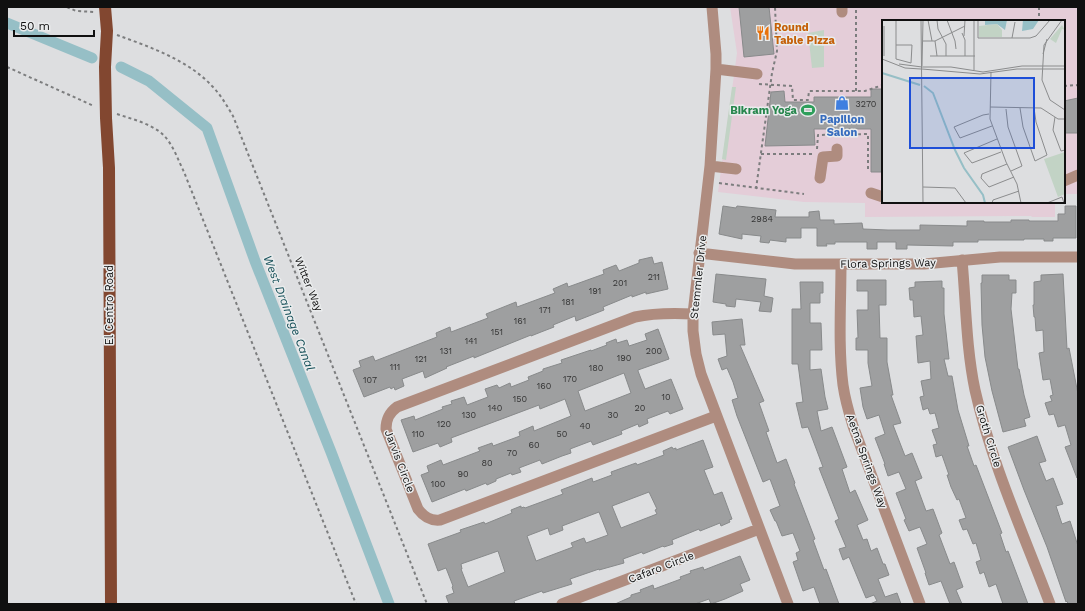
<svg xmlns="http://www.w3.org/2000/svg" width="1085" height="611" viewBox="0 0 1085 611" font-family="'Work Sans',sans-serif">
  <rect width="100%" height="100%" fill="#dddee0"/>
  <!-- commercial -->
  <path fill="#e4cdd8" d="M 730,7 L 1078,7 L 1078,194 L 1064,194 L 1064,21 L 883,21 L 883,202 L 1055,202 L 1055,217 L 1032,217 L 1031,216 L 865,217 L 865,203 L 804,202 L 718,192 L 737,53 Z"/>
  <!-- green -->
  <path fill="#c2d3c5" d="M 824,30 L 824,67 L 812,68 L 808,33 Z
    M 732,87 L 736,87 L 726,160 L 722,159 Z"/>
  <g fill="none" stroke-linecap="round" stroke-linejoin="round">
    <!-- canal -->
    <path stroke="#96bfc6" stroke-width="11" d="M 7,23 L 92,58
      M 121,67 L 149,81 L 207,128 L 255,261 L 331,452 L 389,604"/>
  </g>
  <!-- building -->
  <path fill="#9e9fa0" stroke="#888a8b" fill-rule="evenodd" d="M 739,7 L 769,7 L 774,54 L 744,57 Z
    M 871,89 L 883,89 L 883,172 L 871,172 L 871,129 L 814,129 L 815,145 L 765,146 L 771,92 L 784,91 L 785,102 L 814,102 L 814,97 L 871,97 Z
    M 1078,98 L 1078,133 L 1064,133 L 1064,101 Z
    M 723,206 L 736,208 L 737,206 L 776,210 L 775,217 L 809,217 L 809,212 L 819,211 L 820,220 L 834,220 L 834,224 L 862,223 L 863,229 L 888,230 L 920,230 L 920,225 L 967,226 L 967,221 L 984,221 L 984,222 L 1011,222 L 1011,220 L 1029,220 L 1029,221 L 1058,221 L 1058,214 L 1065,214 L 1065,206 L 1076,206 L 1076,238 L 1053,238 L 1053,241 L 1044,241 L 1044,239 L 1024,239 L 1024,240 L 978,240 L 978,242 L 953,242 L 953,246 L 907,245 L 907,249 L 896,249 L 896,242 L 877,242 L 877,249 L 867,249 L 867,242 L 835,242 L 835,244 L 826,244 L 827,246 L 817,246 L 817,228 L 801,228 L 801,238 L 786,238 L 786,242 L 770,240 L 769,243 L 760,242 L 761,236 L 742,234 L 742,239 L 719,234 Z
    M 652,257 L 654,264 L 662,262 L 668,289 L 646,294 L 646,292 L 632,297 L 632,295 L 603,307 L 604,310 L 576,321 L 575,316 L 553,325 L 554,327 L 541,332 L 531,336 L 531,335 L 474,358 L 474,356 L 446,367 L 447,368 L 425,378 L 423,371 L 402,379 L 404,386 L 395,390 L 394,387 L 391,389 L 390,387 L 364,397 L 353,370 L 361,367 L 359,361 L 373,356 L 375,361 L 437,337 L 436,333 L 450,327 L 451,332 L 488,318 L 486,314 L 516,302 L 517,307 L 555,293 L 553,289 L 567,283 L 568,287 L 604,274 L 603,270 L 616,265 L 619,271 L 639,263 L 639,260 Z
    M 716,274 L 766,279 L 764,296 L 773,298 L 771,312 L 759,311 L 761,302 L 736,299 L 735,307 L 726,306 L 726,304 L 713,302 Z
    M 1063,274 L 1067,349 L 1069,348 L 1078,394 L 1077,478 L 1065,447 L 1071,445 L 1065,425 L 1058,427 L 1054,414 L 1049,415 L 1045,403 L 1052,401 L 1050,396 L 1053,395 L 1050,379 L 1043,380 L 1039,353 L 1044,352 L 1043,330 L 1036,331 L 1035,317 L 1034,317 L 1033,305 L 1034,305 L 1034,282 L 1041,281 L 1041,275 Z
    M 982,275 L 1009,275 L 1009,280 L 1016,280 L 1016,293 L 1012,293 L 1011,309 L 1018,369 L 1019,369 L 1024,395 L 1030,417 L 1024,419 L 1026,426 L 1003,432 L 992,391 L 985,357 L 982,325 L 981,283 L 982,283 Z
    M 857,280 L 886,280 L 886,305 L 879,305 L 880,338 L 887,338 L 887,362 L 893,395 L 891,395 L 901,423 L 893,425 L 905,456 L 912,453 L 922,478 L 915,481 L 926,511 L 933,509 L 942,533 L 939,535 L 950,564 L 954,562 L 963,587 L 956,590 L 962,604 L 950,604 L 941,581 L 929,585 L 925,573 L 926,573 L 917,548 L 927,544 L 920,527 L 909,531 L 904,520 L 906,519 L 896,493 L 906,489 L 899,472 L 888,476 L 884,464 L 885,464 L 875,438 L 885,434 L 879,415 L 867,419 L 863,407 L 860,388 L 872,386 L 868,363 L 868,350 L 856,350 L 856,338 L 858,338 L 857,310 L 868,310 L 868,291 L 857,291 Z
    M 942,281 L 942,288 L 944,288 L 944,314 L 949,359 L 944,359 L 948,376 L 952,376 L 958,410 L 969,446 L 967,446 L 974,466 L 976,465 L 1002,533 L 1000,534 L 1006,552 L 1008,551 L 1028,604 L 1003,604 L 996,584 L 989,587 L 984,572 L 980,574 L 976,562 L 981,560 L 976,543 L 973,544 L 967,529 L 963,530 L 959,520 L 966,518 L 959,499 L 957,500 L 951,487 L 947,475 L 949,475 L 942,455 L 936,457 L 933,445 L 937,444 L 932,430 L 939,428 L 935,413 L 930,414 L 928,408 L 923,410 L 920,397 L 924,396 L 921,381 L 931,379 L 930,361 L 918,363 L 916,336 L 923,335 L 921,316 L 914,317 L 913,300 L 910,300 L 909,288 L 915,287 L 915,282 Z
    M 800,282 L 823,282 L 823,293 L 820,293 L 820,303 L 810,303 L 810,323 L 821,323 L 822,350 L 810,350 L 810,370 L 821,369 L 825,397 L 828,409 L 817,411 L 821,431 L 832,427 L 847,467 L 842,469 L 850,493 L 855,490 L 868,520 L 857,525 L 863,540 L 867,539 L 871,551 L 877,548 L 883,564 L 885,564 L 889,575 L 878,579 L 885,597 L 897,593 L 901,604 L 870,604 L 877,601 L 874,595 L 866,598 L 849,557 L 843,560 L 839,549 L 846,547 L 835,521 L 839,519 L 819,468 L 823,467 L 808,427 L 802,428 L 796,403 L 803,402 L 798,364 L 792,364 L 792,309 L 801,309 Z
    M 742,319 L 745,345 L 740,345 L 764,401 L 759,403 L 769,431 L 766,432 L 777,463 L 786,459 L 795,483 L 794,484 L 815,539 L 813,540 L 824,570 L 826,569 L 839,604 L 820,604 L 814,587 L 803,591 L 793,562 L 798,560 L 796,553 L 800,551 L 793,533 L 782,536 L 776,521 L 775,521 L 770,510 L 780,506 L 770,479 L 763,482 L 737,416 L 732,400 L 738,398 L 733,382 L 727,368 L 722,370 L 718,359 L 727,356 L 725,334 L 713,335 L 712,322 Z
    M 658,329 L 669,359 L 638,370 L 638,371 L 645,389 L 671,379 L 683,409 L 670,414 L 668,411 L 647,419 L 648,423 L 639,427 L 638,424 L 621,431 L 622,434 L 593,445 L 591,441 L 570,449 L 571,453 L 562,456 L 542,464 L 540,460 L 519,468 L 521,472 L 512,475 L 511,473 L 496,479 L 496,481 L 487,485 L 486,483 L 466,491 L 465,489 L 432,502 L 421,475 L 429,472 L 427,466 L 441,460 L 443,465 L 480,451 L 478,448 L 492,443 L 493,446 L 520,436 L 519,432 L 533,426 L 534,431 L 571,416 L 565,399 L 540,409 L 539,405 L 451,438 L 452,442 L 440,447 L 438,443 L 413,452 L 401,420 L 414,416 L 415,420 L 443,409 L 442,407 L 452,404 L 451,401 L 464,397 L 467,405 L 488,397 L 485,389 L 497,385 L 499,388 L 510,383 L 511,387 L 529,380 L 528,377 L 543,371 L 543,369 L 562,363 L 561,360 L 591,350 L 591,351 L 607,345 L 606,343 L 616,339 L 617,343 L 627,340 L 629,346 L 647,340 L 645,334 ZM 624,373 L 631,393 L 585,411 L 578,391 Z
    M 1037,436 L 1046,461 L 1039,463 L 1046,481 L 1053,478 L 1063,504 L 1056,506 L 1062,524 L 1070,521 L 1078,546 L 1078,604 L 1068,604 L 1067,601 L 1066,602 L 1047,547 L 1024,490 L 1008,447 Z
    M 703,440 L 713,467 L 704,470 L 714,495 L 722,492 L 732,519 L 729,520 L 730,522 L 721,526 L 720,523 L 700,531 L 699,529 L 672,540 L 673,544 L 664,547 L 663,546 L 643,554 L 642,552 L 623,559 L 624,563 L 599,570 L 599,569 L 570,579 L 572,584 L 543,593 L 542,591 L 514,601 L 515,604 L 449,604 L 446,596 L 454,593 L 452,587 L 453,586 L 446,568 L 438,571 L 428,544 L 461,532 L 460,530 L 484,522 L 485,524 L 512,513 L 511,510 L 521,506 L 521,508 L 524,507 L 525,508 L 563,494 L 561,490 L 582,482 L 592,478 L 593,482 L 612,475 L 611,472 L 636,463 L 637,465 L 664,455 L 663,451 L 672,447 L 673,449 L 676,448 L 676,450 ZM 649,492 L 657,509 L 655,510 L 657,514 L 621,528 L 612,506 ZM 599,512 L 608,535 L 586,543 L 584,538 L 571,543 L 573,547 L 536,561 L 527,536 L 548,528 L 550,535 L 563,530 L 562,526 ZM 498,551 L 505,572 L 468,587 L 461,569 L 462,569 L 461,564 Z
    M 740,556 L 750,580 L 740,584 L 743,591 L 725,599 L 711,604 L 709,599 L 695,604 L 615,604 L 631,597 L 631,595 L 641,592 L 640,590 L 653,585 L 654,589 L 681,579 L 680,577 L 691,573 L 690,571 L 703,567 L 704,570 Z"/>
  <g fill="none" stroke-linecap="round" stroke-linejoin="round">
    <!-- path -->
    <path stroke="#7c7d7e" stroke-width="2" stroke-dasharray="3 3" stroke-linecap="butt" d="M 67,7 L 76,11 L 94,12
      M 1039,7 L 1039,21
      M 117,35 C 150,47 188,60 212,86 C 221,95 227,106 233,116 L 427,604
      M 7,67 L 94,106
      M 759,84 L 792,86 L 793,100 L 808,100 L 809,91 L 865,91 L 883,85
      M 1064,86 L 1078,85
      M 856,91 L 856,7
      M 117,114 C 132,119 148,123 160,132 C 172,141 178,160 184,172 L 356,604
      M 817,149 L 818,135 L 868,134 L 868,171
      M 761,154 L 814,154
      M 719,183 L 804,194
      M 756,189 L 772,73 L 777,51 L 775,7"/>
    <!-- minor -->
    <path stroke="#af8c7f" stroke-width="11" d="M 712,7 L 716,54 L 716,69 L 710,166 L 693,314 L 693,331 L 696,354 L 701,374 L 788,604
      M 842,12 L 842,7
      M 716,69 L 757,74
      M 710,166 L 736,169
      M 820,178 L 823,157 L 837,156 L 837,149
      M 1064,181 L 1078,175
      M 871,193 L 883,197
      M 699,253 L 795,264 L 924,264 L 1000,257 L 1078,257
      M 962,260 C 966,303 966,347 975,390 C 991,462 1024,535 1050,604
      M 841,264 C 841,304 838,345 843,385 C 845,399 849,413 853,426 L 920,604
      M 693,314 C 673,313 654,313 635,317 L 397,407 C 389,413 386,419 386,429 L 418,509 C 424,517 430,521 440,520 L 716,416
      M 562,604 L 759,529"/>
    <!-- major -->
    <path stroke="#824730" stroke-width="12" d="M 105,7 L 107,31 L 105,67 L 106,118 L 109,168 L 111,604"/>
  </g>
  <!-- icons -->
  <defs>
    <symbol id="restaurant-bare" viewBox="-9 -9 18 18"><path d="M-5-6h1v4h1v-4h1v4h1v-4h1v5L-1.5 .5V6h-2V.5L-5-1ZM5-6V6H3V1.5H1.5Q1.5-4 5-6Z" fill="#e8710a" stroke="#eaeced" stroke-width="2.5" paint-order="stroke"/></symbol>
    <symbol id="shop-bare" viewBox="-9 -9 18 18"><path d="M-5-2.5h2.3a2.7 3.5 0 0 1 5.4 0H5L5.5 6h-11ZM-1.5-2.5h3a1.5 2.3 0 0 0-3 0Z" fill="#3f7fe0" stroke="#eaeced" stroke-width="2.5" paint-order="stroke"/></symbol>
    <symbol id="stadium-bare" viewBox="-9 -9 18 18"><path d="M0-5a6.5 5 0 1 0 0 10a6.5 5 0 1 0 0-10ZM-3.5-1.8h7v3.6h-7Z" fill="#2e9e5b" stroke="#eaeced" stroke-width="2.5" paint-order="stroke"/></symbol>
  </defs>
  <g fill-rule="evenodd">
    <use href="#restaurant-bare" x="753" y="23" width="20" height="20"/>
    <use href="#shop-bare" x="832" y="93" width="20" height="20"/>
    <use href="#stadium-bare" x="798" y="100" width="20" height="20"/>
  </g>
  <g text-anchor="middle" stroke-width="3" stroke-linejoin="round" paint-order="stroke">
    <!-- number labels -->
    <g font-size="9" fill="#343434">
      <text x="866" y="107">3270</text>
      <text x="762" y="222">2984</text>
      <text x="654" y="280">211</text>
      <text x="620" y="286">201</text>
      <text x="595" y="294">191</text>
      <text x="568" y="305">181</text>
      <text x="545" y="313">171</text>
      <text x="520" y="324">161</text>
      <text x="497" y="335">151</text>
      <text x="471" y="344">141</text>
      <text x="446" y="354">131</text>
      <text x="654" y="354">200</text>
      <text x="624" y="361">190</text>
      <text x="421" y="362">121</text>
      <text x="395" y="370">111</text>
      <text x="596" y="371">180</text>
      <text x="570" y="382">170</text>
      <text x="370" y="383">107</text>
      <text x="544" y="389">160</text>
      <text x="666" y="400">10</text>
      <text x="520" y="402">150</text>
      <text x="495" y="411">140</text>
      <text x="640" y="411">20</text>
      <text x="469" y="418">130</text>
      <text x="613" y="418">30</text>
      <text x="444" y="427">120</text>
      <text x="585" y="429">40</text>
      <text x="418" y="437">110</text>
      <text x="562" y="437">50</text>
      <text x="534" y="448">60</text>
      <text x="512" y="456">70</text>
      <text x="487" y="466">80</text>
      <text x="463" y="477">90</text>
      <text x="438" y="487">100</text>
    </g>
    <!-- food labels -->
    <g font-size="11" font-weight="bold" fill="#c56008" stroke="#eaeced" text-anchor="start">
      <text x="774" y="31">Round<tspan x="774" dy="13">Table Pizza</tspan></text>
    </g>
    <!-- leisure labels -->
    <g font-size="11" font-weight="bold" fill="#27864d" stroke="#eaeced" text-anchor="end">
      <text x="797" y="114">Bikram Yoga</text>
    </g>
    <!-- shop labels -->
    <g font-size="11" font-weight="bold" fill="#366cbe" stroke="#eaeced">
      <text x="842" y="123">Papillon<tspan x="842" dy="13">Salon</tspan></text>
    </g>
    <!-- street labels -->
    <g font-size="11" fill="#101010" stroke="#eaeced">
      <text transform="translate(888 263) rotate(-1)" y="4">Flora Springs Way</text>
      <text transform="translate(698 277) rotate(-84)" y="4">Stemmler Drive</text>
      <text transform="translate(309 284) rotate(68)" y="4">Witter Way</text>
      <text transform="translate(109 305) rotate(-90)" y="4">El Centro Road</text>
      <text transform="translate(989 436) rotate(73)" y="4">Groth Circle</text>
      <text transform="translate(400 461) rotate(69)" y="4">Jarvis Circle</text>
      <text transform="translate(867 461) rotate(70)" y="4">Aetna Springs Way</text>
      <text transform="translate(661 567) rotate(-21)" y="4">Cafaro Circle</text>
    </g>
    <!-- water labels -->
    <g font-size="12" font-style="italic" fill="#154f58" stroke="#eaeced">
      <text transform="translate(289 313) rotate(69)" y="4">West Drainage Canal</text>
    </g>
  </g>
  <!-- overview -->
  <g transform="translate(882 20)">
    <rect width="183" height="183" fill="#dddee0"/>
    <path d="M 115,4 L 120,10 L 120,17 L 97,17 L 97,6 ZM 180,5 L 183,10 L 180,9 L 174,23 L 168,19 ZM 183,132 L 183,174 L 176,177 L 162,139 Z" fill="#c2d3c5"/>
    <path d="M 103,0 L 125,0 L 123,10 L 115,4 L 103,5 ZM 141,0 L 157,0 L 151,9 L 140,11 Z" fill="#96bfc6"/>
    <path fill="none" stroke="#96bfc6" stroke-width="2" d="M 0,53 L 38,65M 42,66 L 51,73 L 73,130 L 82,148 L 101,175 L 103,183"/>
    <path fill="none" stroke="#8b8c8d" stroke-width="1" d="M 39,0 L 41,183M 46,0 L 50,21M 55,0 L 56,9 L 64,24 L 64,36M 65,0 L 73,21 L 74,29M 96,0 L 96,18 L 148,18 L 154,16 L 168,0M 180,0 L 162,25 L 160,60 L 168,80 L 183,90M 2,6 L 2,36M 80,13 L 83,20 L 83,36M 82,16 L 83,0M 130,18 L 133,2M 41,21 L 53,21 L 83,6M 53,21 L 55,36M 14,25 L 30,25 L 29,43 L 14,39 L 14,0M 161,34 L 165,19M 48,36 L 93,36M 0,39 L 23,48 L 39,49M 17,44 L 40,47M 40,46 L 41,0M 40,47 L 69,47 L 101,52 L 140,46 L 183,46M 40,49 L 98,54 L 135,49 L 183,49M 92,50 L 92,0M 109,52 L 108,99 L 124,142 L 135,164 L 139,183M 108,87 L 159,88 L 176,99 L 183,99M 138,88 L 141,107 L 153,141 L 165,135 L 154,102 L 152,88M 124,89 L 126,107 L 140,146 L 129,151M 107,94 L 101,95 L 72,107 L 78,118 L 110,106M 173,97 L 171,110 L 179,131 L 183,130M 115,119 L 82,133 L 90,143 L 119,132M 125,144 L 100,154 L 99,158 L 107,167 L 132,157M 41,167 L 73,168 L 84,183M 110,183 L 111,180 L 137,171M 165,183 L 180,177 L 182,183"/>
    <path fill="#1d4ed8" fill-opacity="0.15" stroke="#1d4ed8" stroke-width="2" d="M 28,58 L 152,58 L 152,128 L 28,128 Z"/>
    <rect width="183" height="183" fill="none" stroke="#101010" stroke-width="2"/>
  </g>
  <!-- border -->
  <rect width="1085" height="611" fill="none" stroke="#101010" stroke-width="16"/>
  <!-- scale -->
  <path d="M14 30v6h80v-6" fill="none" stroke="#101010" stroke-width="2"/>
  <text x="20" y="30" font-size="12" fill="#101010" stroke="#eaeced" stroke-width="3" paint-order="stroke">50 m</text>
</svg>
